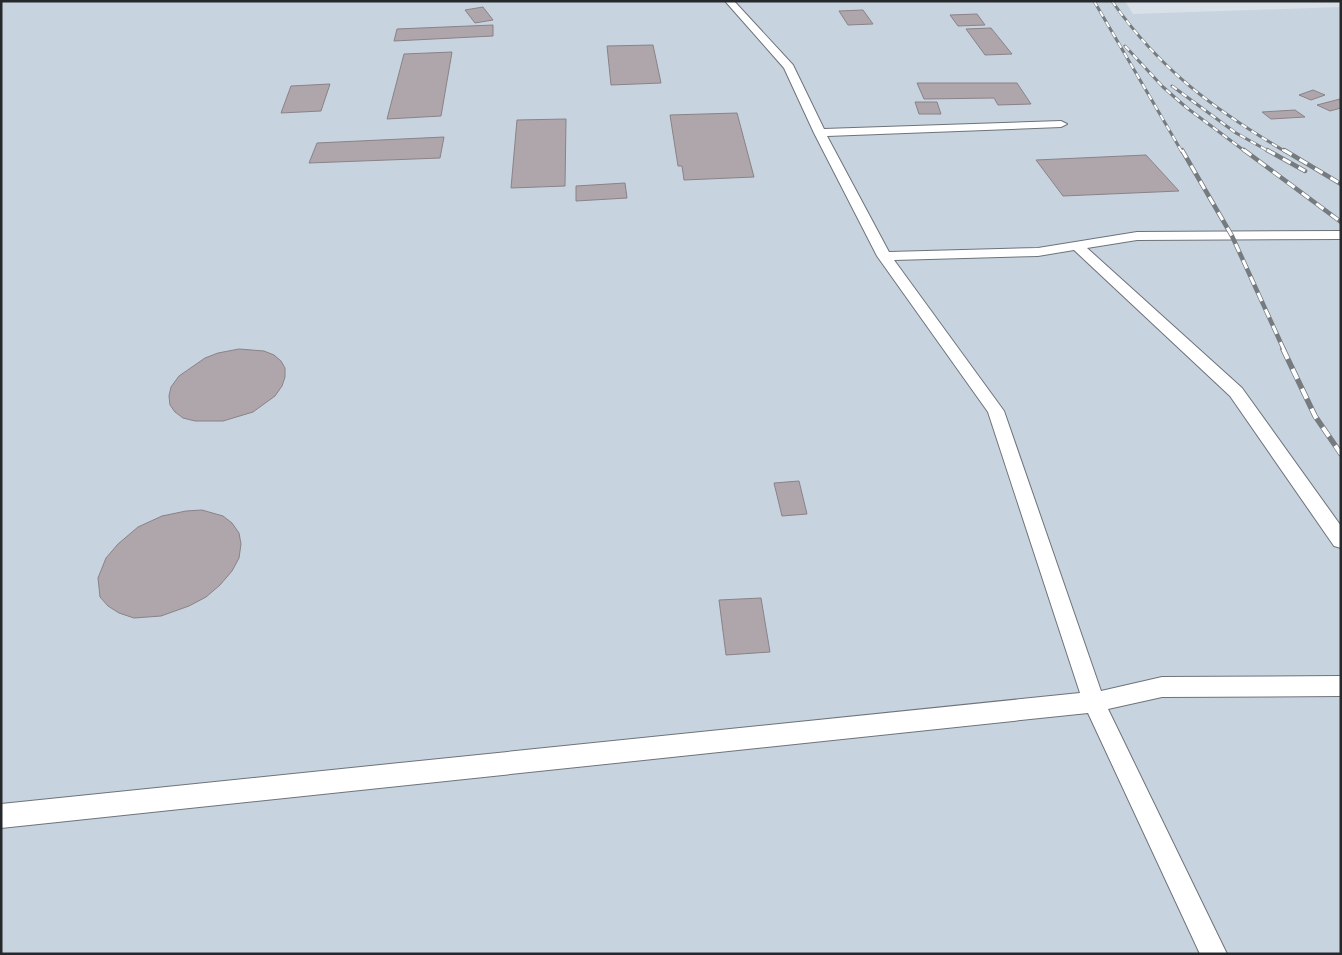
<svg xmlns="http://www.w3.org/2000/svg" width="1342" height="955" viewBox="0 0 1342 955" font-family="'PT Serif',serif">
  <rect width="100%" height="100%" fill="#dae0e8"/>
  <!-- built -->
  <path fill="#c7d3df" d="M 1,1 L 1125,1 L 1133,14 L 1341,7 L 1341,954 L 1,954 Z"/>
  <!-- building -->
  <path fill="#afa6ac" stroke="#8a8288" d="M 483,7 L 493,20 L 475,23 L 465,10 Z
    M 863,10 L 873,24 L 848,25 L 839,11 Z
    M 977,14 L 985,25 L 958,26 L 950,15 Z
    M 493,25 L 493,36 L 394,41 L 397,29 Z
    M 991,28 L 1012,54 L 985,55 L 966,29 Z
    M 653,45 L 661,83 L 611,85 L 607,46 Z
    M 452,52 L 441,116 L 387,119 L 404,54 Z
    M 917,83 L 1017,83 L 1031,104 L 998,105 L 994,98 L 924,99 Z
    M 330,84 L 321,111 L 281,113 L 291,86 Z
    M 1313,90 L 1325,95 L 1311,100 L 1299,95 Z
    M 1340,99 L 1341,108 L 1330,111 L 1317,105 Z
    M 915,102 L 937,102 L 941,114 L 919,114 Z
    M 1295,110 L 1305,117 L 1271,119 L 1262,112 Z
    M 737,113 L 754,177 L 684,180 L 682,166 L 678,166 L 670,115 Z
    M 566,119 L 565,186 L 511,188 L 517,120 Z
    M 444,137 L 440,158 L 309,163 L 317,143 Z
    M 1146,155 L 1179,191 L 1063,196 L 1036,160 Z
    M 625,183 L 627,198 L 576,201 L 576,186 Z
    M 239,349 L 264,351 L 274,355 L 281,361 L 285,368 L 285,377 L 282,386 L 275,396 L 253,412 L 223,421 L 195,421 L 183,418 L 175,412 L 170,405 L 169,396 L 171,387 L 179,376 L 205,358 L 218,353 Z
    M 799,481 L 807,514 L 782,516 L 774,483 Z
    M 202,510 L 223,516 L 232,523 L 239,533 L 241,544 L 239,558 L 232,571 L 220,585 L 206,597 L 189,606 L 161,616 L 134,618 L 119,613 L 108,606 L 100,597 L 98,578 L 106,558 L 118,544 L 138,527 L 162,516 L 186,511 Z
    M 761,598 L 770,652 L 726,655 L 719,600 Z"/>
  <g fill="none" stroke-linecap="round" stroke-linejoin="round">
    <defs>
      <path id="service" d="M 725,1 L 734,1 L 793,65 L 824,129 L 1061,121 L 1067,124 L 1061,127 L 827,136 L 889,252 L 1038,248 L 1137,232 L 1341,231 L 1341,239 L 1137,240 L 1087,248 L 1242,388 L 1341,526 L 1341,548 L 1334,546 L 1230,396 L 1074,250 L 1038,256 L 894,260 L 1004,411 L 1101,691 L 1162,677 L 1341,676 L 1341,696 L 1162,697 L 1108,709 L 1227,954 L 1200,954 L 1088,713 L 1,828 L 1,804 L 1080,693 L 988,412 L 877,256 L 814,133 L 784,68 Z"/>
    </defs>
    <!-- service casing -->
    <use href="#service" stroke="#6e737a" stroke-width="2"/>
    <!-- service -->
    <use href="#service" fill="#fff" fill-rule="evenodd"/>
    <defs>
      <path id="rail-far2" d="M 1094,1 L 1182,152
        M 1112,1 C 1160,70 1215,110 1286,152
        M 1125,46 L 1163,87 L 1187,108 L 1246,152
        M 1172,86 L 1236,133 L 1270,152"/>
      <path id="rail-far1" d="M 1182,150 L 1232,236 L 1284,350
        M 1244,150 L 1341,222
        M 1267,150 L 1305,171
        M 1284,150 L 1341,184"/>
      <path id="rail" d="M 1283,349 L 1315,416 L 1341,454"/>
    </defs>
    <!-- rail-far2 casing -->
    <use href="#rail-far2" stroke="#767b7f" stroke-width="3"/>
    <!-- rail-far1 casing -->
    <use href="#rail-far1" stroke="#767b7f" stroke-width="4.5"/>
    <!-- rail casing -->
    <use href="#rail" stroke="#767b7f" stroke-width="5.5"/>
    <!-- rail-far2 -->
    <use href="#rail-far2" stroke="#fff" stroke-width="2" stroke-dasharray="6" stroke-linecap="butt"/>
    <!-- rail-far1 -->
    <use href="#rail-far1" stroke="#fff" stroke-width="3" stroke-dasharray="9" stroke-linecap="butt"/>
    <!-- rail -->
    <use href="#rail" stroke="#fff" stroke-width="4" stroke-dasharray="11" stroke-linecap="butt"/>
  </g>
  <!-- border -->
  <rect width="1342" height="955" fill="none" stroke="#26292b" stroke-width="5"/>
</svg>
